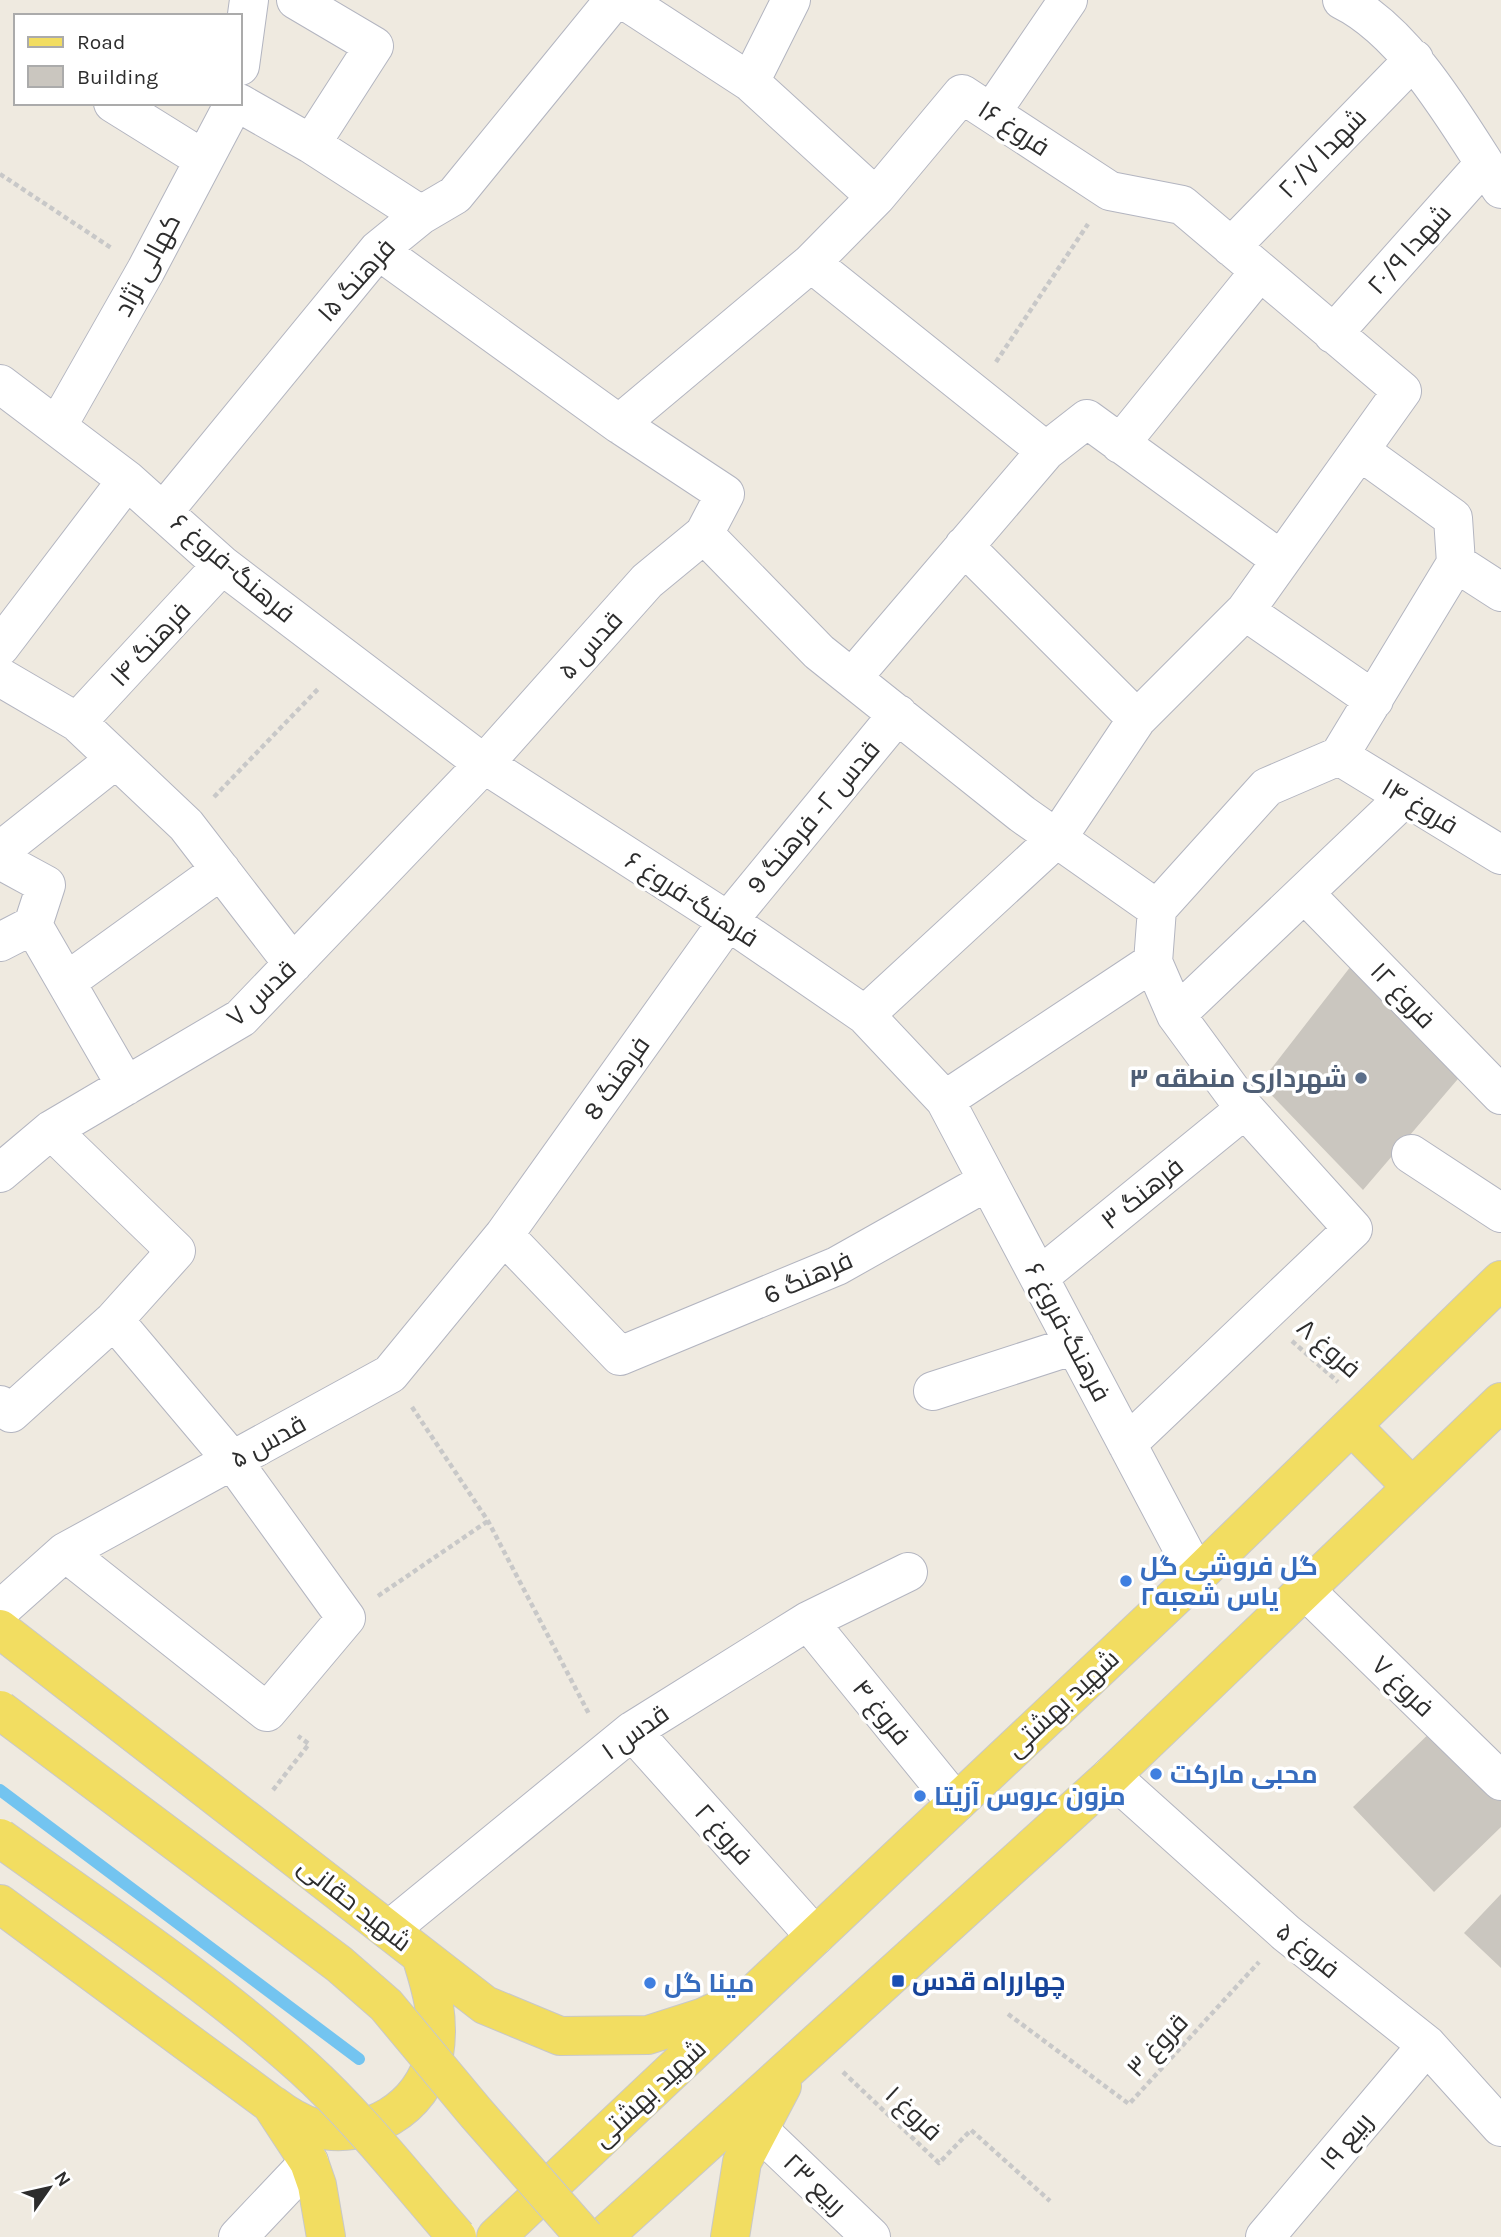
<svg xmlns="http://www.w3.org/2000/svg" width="1501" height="2237" viewBox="0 0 1501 2237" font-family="Karla,Cairo,sans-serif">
  <rect width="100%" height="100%" fill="#efeae0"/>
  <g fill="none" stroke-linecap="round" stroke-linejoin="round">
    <!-- stream -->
    <path stroke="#73c4f0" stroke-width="12" d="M 0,1790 L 359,2059"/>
  </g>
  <!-- building -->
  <path fill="#cac6bf" d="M 1351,966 L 1463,1073 L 1363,1190 L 1260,1083 Z
    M 1438,1725 L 1501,1790 L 1501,1827 L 1434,1892 L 1353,1807 Z
    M 1501,1894 L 1501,1968 L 1464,1933 Z"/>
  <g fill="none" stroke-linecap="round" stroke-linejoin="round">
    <defs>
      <path id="minor" d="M 296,0 L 374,46 L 311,144
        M 624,0 L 750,82 L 876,197 L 962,94 L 1110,191 L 1182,205 L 1402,391 L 1245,611 L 1137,719 L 1058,837 L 865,1015
        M 1342,0 C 1409,33 1460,127 1501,189
        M 240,66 L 249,0
        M 750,82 L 791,0
        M 113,103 L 203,159
        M 239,103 L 311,144 L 421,215
        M 991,113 L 1068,0
        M 876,197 L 811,263 L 619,424 L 725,494 L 704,534 L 819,652 L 1022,814 L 1157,909
        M 1231,247 L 1414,59
        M 378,250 L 619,424
        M 811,263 L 1046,451 L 852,678
        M 1333,334 L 1484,164
        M 0,384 L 127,480 L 222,565 L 484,764 L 728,921 L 865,1015 L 945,1100 L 1197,1576
        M 58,425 L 146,270 L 234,103
        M 1120,444 L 1260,271
        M 1046,451 L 1087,419 L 1281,560
        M 1360,451 L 1453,518 L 1456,563 L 1501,592
        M 164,511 L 378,250 L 421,215 L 455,195 L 614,0
        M 964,546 L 1137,719
        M 1245,611 L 1374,700
        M 0,647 L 127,480
        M 0,677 L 77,722 L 186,825 L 293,964
        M 77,722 L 222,565
        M 1339,756 L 1501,855
        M 0,851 L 116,759
        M 0,860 L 46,885 L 33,925
        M 1306,895 L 1501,1095
        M 0,942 L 33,925 L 126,1086
        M 66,982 L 221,870
        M 1176,1015 L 1405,797
        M 945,1100 L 1153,962 L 1157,909 L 1267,787 L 1339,756 L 1456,563
        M 1411,1154 L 1501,1213
        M 0,1173 L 51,1130 L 241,1018 L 484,764 L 647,581 L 704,534
        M 504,1235 L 620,1356 L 837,1266 L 988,1181
        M 1039,1277 L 1245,1109
        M 933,1391 L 1075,1345
        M 0,1405 L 11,1413 L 114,1320 L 176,1251 L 51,1130
        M 1127,1444 L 1353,1229 L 1245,1109 L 1176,1015 L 1153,962
        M 65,1552 L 267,1712 L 346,1618 L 232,1460 L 114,1320
        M 1305,1590 L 1501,1781
        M 0,1610 L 65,1552 L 390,1374 L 504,1235 L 728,921 L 898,714
        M 808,1621 L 956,1803
        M 632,1731 L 815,1936
        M 1111,1776 L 1286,1933 L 1427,2045 L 1501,2127
        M 389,1930 L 632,1731 L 808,1621 L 908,1572
        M 759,2130 L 871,2237
        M 238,2237 L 309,2162
        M 1265,2237 L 1427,2045"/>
      <path id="major" d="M 1352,1426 L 1412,1487
        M 0,1629 L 485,2005 L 560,2036 L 648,2035 L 704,2017 L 732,2004
        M 0,1904 L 271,2104 L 309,2162 L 317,2185 L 326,2237
        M 273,2105 C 286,2115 299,2123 315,2128 C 365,2142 424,2108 434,2055 C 440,2019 432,1990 421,1956
        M 496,2237 L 1197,1576 L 1501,1280
        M 603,2237 L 1111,1776 L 1501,1402
        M 730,2237 L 742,2162 L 782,2086"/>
    </defs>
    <!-- minor casing -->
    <use href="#minor" stroke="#b3b5c0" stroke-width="40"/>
    <!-- major casing -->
    <use href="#major" stroke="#c8c8c8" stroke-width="40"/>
    <!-- path -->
    <path stroke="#c8c8c8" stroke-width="4.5" stroke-dasharray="5 3.5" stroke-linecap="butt" d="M 0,174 L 113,249
      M 996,362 L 1088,224
      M 214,797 L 319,688
      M 1292,1341 L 1338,1382
      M 412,1407 L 488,1521 L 589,1714
      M 378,1596 L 488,1521
      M 273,1790 L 309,1744 L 298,1736
      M 1008,2014 L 1129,2104 L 1259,1962
      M 843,2072 L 939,2163 L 971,2130 L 1050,2201"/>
    <!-- minor -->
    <use href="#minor" stroke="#fff" stroke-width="38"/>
    <!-- major -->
    <use href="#major" stroke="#f2dd61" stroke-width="38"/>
    <defs>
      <path id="major-bridge" d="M 0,1710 L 339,1964 L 386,2005 L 476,2113 L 585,2237
        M 0,1838 C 103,1912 210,1983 304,2068 C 360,2119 407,2180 457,2237"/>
    </defs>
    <!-- major-bridge casing -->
    <use href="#major-bridge" stroke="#c8c8c8" stroke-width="40" stroke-linecap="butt"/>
    <!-- major-bridge -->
    <use href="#major-bridge" stroke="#f2dd61" stroke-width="38"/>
  </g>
  <!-- markers -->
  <circle fill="#5c6f8a" stroke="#fff" stroke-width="2.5" cx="1361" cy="1078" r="7"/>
  <g fill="#3f7fe0" stroke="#fff" stroke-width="2.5">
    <circle cx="1126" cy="1581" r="7"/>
    <circle cx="1156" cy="1774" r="7"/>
    <circle cx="920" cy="1796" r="7"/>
    <circle cx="650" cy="1983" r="7"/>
  </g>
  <rect fill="#1a4fb4" stroke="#fff" stroke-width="2.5" x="891" y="1974" width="14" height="14" rx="3.5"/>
  <g text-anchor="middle" stroke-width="7" stroke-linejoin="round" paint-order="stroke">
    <!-- street labels -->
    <g font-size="26" fill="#2d2d2d" stroke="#fff">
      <text transform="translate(1014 128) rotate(33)" y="9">فروغ ۱۶</text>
      <text transform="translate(1322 153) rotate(-46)" y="9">شهدا ۲۰/۷</text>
      <text transform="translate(1409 249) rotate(-48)" y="9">شهدا ۲۰/۹</text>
      <text transform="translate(147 265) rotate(-62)" y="9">کهالی نژاد</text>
      <text transform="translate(356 280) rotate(-48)" y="9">فرهنگ ۱۵</text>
      <text transform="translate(233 568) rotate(40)" y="9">فرهنگ-فروغ ۶</text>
      <text transform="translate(150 644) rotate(-47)" y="9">فرهنگ ۱۴</text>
      <text transform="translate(590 645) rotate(-48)" y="9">قدس ۵</text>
      <text transform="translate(1420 806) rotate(31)" y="9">فروغ ۱۴</text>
      <text transform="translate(813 817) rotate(-50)" y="9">قدس ۲- فرهنگ 9</text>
      <text transform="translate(692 899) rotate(33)" y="9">فرهنگ-فروغ ۶</text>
      <text transform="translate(261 993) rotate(-43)" y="9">قدس ۷</text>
      <text transform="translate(1403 995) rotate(46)" y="9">فروغ ۱۲</text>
      <text transform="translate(616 1078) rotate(-55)" y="9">فرهنگ 8</text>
      <text transform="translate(1142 1193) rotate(-39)" y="9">فرهنگ ۳</text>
      <text transform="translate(808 1277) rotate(-24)" y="9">فرهنگ 6</text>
      <text transform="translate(1068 1332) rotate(62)" y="9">فرهنگ-فروغ ۶</text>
      <text transform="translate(1329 1348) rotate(41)" y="9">فروغ ۸</text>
      <text transform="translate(268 1441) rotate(-29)" y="9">قدس ۵</text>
      <text transform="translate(1403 1686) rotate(44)" y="9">فروغ ۷</text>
      <text transform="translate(1062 1703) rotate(-43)" y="9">شهید بهشتی</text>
      <text transform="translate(882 1712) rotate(51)" y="9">فروغ ۴</text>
      <text transform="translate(635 1732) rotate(-35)" y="9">قدس ۱</text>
      <text transform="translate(724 1834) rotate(48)" y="9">فروغ ۲</text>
      <text transform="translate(355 1904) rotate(38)" y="9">شهید حقانی</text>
      <text transform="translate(1308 1950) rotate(39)" y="9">فروغ ۵</text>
      <text transform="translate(1157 2045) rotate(-47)" y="9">قروغ ۳</text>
      <text transform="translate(649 2093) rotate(-43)" y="9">شهید بهشتی</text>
      <text transform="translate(914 2113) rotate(43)" y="9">فروغ ۱</text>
      <text transform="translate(1346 2141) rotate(-50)" y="9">ربیع ۱۹</text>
      <text transform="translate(815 2184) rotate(44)" y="9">ربیع ۲۳</text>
    </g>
    <!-- service labels -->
    <g font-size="26" font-weight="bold" fill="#4e5e75" stroke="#fff" text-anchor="end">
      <text x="1347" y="1087">شهرداری منطقه ۳</text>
    </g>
    <!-- shop labels -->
    <g font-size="26" font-weight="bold" fill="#366cbe" stroke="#fff" text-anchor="start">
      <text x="1140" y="1575">گل فروشی گل<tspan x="1140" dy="30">یاس شعبه۲</tspan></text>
      <text x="1170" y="1783">محبی مارکت</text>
      <text x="934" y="1805">مزون عروس آزیتا</text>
      <text x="664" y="1992">مینا گل</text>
    </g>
    <!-- transit labels -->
    <g font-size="26" font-weight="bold" fill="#164399" stroke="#fff" text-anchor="start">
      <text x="912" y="1990">چهارراه قدس</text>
    </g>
  </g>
  <!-- legend -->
  <rect x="14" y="14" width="228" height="91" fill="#ffffff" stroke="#ababab" stroke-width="2"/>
  <rect x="28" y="37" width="35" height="10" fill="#f2dd61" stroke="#ababab" stroke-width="2"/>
  <text x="77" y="49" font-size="21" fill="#2d2d2d">Road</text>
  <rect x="28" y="66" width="35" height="21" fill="#cac6bf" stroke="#ababab" stroke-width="2"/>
  <text x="77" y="84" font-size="21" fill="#2d2d2d">Building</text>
  <!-- north arrow -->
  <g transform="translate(49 2188) rotate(56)" stroke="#ffffff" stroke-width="5" paint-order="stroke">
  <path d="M0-5L12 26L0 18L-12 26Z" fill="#2d2d2d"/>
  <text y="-10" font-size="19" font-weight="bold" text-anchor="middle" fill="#2d2d2d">N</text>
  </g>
</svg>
